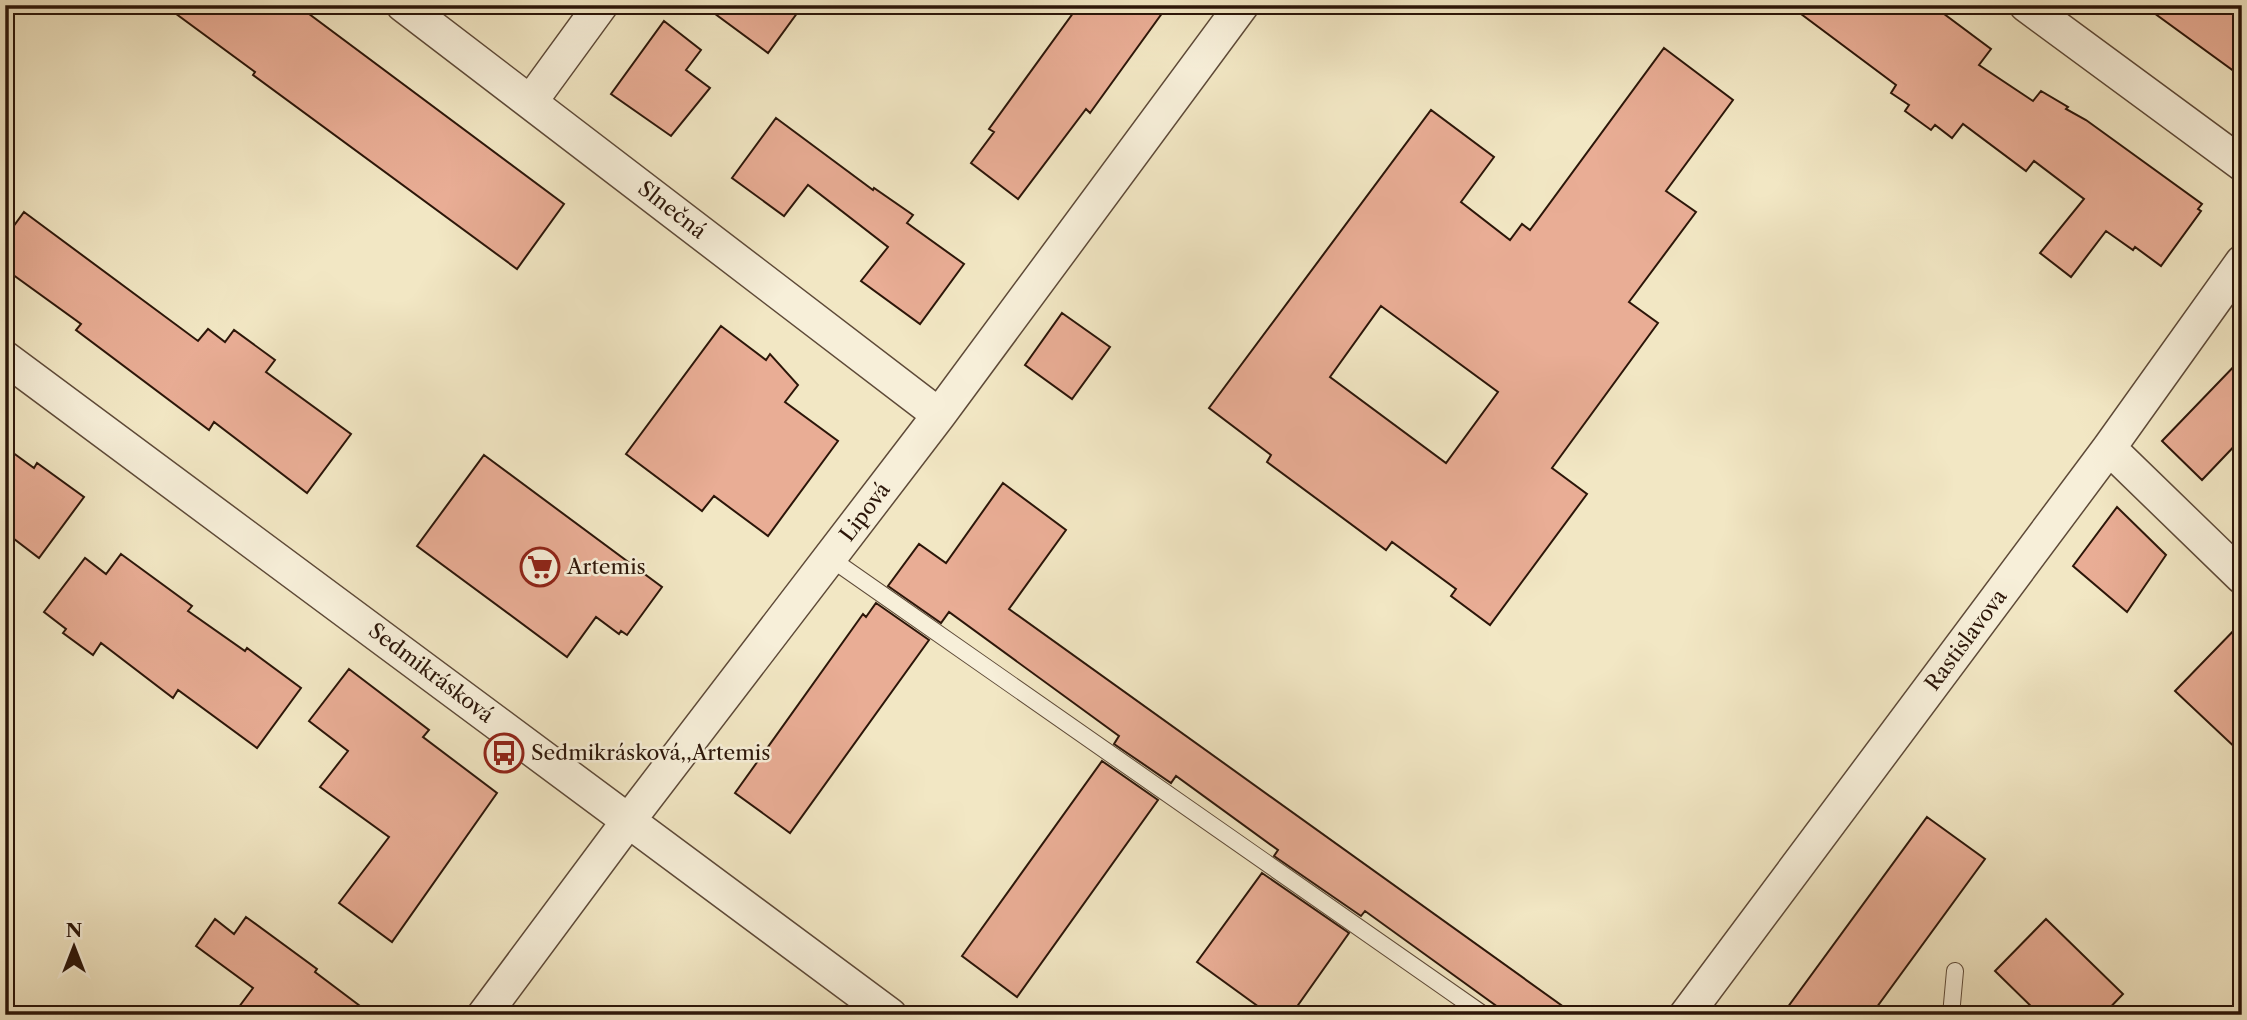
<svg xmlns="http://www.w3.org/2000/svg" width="2247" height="1020" viewBox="0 0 2247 1020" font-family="'Libre Caslon Text',serif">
  <rect width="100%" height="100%" fill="#f2e7c4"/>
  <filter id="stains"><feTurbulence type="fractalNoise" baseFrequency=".00286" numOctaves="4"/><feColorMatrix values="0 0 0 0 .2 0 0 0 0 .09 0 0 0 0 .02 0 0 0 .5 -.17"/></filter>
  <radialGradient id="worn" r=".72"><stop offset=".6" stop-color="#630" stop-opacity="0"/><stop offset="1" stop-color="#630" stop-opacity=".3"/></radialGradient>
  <!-- building -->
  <path fill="#e9ad95" stroke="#2c1609" stroke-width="2" fill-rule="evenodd" d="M 164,5 L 297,5 L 564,204 L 517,269 L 253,75 L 255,72 Z
    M 703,5 L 803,5 L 768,53 Z
    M 1079,5 L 1168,5 L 1090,113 L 1086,109 L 1018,199 L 971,163 L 994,132 L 989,129 Z
    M 1789,5 L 1932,5 L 1991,49 L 1979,65 L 2033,101 L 2041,91 L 2068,107 L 2066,109 L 2086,120 L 2202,204 L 2198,209 L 2201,211 L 2161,266 L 2135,247 L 2133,250 L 2106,231 L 2071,277 L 2040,253 L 2084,199 L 2034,161 L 2026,171 L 1963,124 L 1952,138 L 1935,125 L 1931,130 L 1905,111 L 1909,105 L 1891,93 L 1896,85 Z
    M 2143,5 L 2242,5 L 2242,77 Z
    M 664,21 L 701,50 L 686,70 L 710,88 L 671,136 L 611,94 Z
    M 1664,48 L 1733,100 L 1666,191 L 1696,212 L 1629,302 L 1658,323 L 1552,468 L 1587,494 L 1490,625 L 1451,596 L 1456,589 L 1392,542 L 1386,550 L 1267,462 L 1271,455 L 1209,408 L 1431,110 L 1494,157 L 1461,202 L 1510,240 L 1522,224 L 1530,230 ZM 1381,306 L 1498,392 L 1446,463 L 1330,377 Z
    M 776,118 L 873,190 L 874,188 L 913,215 L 907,223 L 964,264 L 920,324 L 861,281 L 888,247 L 808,185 L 784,216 L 732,178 Z
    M 24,212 L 198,341 L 208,329 L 225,342 L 234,330 L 275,360 L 266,372 L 351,434 L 307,493 L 214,422 L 209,430 L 76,330 L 81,324 L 5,269 L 5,238 Z
    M 1062,313 L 1110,347 L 1072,399 L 1025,365 Z
    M 721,326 L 766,360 L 770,354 L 798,385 L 785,402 L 838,441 L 768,536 L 714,496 L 702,511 L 626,454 Z
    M 2242,358 L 2242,438 L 2202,480 L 2162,441 Z
    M 5,447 L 34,468 L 37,463 L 84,497 L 39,558 L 5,532 Z
    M 484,455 L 662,587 L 627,635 L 621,631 L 619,634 L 596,617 L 567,657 L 417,546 Z
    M 1003,483 L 1066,530 L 1009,609 L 1575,1015 L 1509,1015 L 1365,911 L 1361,916 L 1274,856 L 1278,850 L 1176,776 L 1171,783 L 1114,744 L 1119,736 L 949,612 L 941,623 L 888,586 L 919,544 L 946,563 Z
    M 2117,507 L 2166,555 L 2127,612 L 2073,566 Z
    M 121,554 L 192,606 L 188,611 L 245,651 L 247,648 L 301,688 L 257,748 L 178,690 L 173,698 L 101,643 L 93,655 L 63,633 L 66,629 L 44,612 L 85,558 L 106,574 Z
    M 876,603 L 929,640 L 790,833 L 735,793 L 863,614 L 866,617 Z
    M 2242,622 L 2242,754 L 2175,691 Z
    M 349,669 L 429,730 L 423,737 L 497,793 L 392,942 L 339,903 L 389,837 L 320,787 L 348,751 L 309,721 Z
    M 1102,761 L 1158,800 L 1017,997 L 962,956 Z
    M 1927,817 L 1985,859 L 1871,1015 L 1782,1015 Z
    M 1262,873 L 1349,933 L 1291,1015 L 1270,1015 L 1197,962 Z
    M 246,917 L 317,969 L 315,972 L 372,1015 L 233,1015 L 253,988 L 196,946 L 215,919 L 234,934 Z
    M 2046,919 L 2123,994 L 2103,1015 L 2040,1015 L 1995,971 Z"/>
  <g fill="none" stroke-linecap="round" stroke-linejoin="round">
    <defs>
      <path id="service" d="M 830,558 L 1484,1015
        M 1951,1015 L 1955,971"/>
      <path id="minor" d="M 403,5 L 939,415
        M 2026,5 L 2242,164
        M 531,101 L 601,5
        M 5,358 L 890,1015
        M 2109,448 L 2242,577
        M 484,1015 L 629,820 L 939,415 L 1242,5
        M 1686,1015 L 2109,448 L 2242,262"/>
    </defs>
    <!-- service casing -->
    <use href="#service" stroke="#5e4a38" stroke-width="18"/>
    <!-- minor casing -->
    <use href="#minor" stroke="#5e4a38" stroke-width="36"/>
    <!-- service -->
    <use href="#service" stroke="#f7efd9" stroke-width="16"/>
    <!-- minor -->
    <use href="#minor" stroke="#f7efd9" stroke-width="33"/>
  </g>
  <!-- icons -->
  <defs>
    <symbol id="supermarket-ring" viewBox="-11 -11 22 22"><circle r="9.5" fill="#f7efd9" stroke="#8f2418" stroke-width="1.5"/><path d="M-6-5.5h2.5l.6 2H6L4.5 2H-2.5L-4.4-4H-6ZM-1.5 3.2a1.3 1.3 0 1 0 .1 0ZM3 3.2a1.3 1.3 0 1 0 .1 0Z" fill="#8f2418"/></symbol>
    <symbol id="bus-ring" viewBox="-11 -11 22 22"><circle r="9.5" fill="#f7efd9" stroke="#8f2418" stroke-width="1.5"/><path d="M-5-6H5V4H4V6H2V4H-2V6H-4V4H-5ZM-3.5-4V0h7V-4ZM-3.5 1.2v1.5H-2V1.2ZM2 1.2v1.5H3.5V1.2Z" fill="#8f2418"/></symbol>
  </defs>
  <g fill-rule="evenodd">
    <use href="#supermarket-ring" x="518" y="545" width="44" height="44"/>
    <use href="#bus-ring" x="482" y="731" width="44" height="44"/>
  </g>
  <g text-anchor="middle" stroke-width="5" stroke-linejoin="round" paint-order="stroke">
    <!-- street labels -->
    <g font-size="21" fill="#2c1609" stroke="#f7efd9">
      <text transform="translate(672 210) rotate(38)" y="7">Slnečná</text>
      <text transform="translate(865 512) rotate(-53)" y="7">Lipová</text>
      <text transform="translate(1966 640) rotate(-53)" y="7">Rastislavova</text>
      <text transform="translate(431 673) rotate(37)" y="7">Sedmikrásková</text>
    </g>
    <!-- poi labels -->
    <g font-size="21" fill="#2c1609" stroke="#f7efd9" text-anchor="start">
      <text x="567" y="574">Artemis</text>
      <text x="531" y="760">Sedmikrásková,,Artemis</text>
    </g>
  </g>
  <!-- margin -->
  <rect width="2247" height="1020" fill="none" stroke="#f2e7c4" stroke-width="28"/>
  <rect x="7" y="7" width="2233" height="1006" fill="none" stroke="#2c1609" stroke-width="3.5"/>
  <rect x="14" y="14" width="2219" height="992" fill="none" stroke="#2c1609" stroke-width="2"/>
  <!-- north arrow -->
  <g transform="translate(74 947)" stroke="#f7efd9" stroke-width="5" paint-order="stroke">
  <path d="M0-5L12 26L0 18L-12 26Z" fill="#2c1609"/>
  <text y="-10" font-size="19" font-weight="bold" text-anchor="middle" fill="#2c1609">N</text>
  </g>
  <rect width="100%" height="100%" filter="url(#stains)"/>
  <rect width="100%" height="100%" fill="url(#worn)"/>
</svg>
